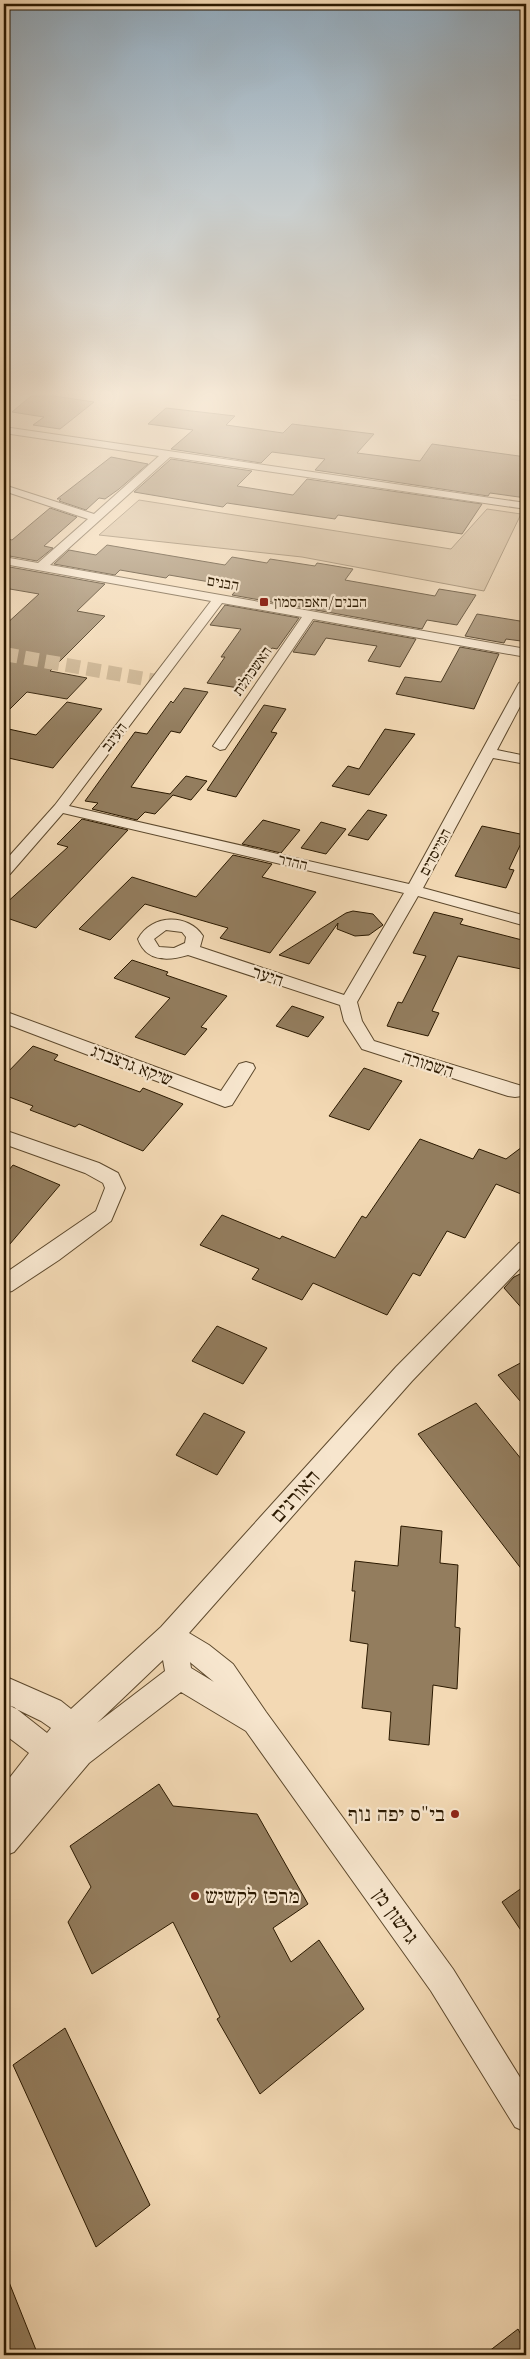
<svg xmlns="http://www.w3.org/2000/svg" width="530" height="2359" viewBox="0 0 530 2359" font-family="'Old Standard TT','Frank Ruhl Libre',serif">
  <rect width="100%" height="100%" fill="#f3d9b4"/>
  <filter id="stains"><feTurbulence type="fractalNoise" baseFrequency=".004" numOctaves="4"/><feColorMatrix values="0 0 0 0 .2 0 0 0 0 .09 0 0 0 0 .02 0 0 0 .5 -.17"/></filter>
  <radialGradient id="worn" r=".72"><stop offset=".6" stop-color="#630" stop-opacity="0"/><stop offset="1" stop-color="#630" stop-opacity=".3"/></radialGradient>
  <!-- green -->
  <path fill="#d1b895" stroke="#7e684a" d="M 139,500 L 451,549 L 487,509 L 521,514 L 484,591 L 302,557 L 99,535 Z"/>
  <!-- building -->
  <path fill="#937d5e" stroke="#2b1900" d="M 31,396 L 54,396 L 94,402 L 60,429 L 33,425 L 44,417 L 12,412 Z
    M 166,408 L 235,416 L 226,425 L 283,433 L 292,424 L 374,434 L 357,453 L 420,461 L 432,444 L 526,457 L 526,498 L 490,493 L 488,496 L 315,470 L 325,459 L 272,452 L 261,463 L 171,449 L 193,430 L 148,424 Z
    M 111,457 L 148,464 L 119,489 L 105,499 L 99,498 L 86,510 L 59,501 L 61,499 L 57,499 Z
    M 171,459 L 252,471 L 237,486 L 293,495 L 307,479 L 482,504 L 462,534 L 338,515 L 335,519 L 227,503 L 223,507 L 134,492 Z
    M 50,508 L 77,517 L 44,546 L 53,548 L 37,561 L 4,555 L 4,538 L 12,540 Z
    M 107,545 L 225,565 L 232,557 L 267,563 L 270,559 L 315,566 L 317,563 L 353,569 L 345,580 L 435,596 L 439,589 L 476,595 L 457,625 L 427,620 L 422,629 L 232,595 L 239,587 L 169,575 L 166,578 L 120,570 L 115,575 L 54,564 L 69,550 L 96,555 Z
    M 4,566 L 105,584 L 77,611 L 105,616 L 50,671 L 87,678 L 67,699 L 27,692 L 4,715 L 4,626 L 39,594 L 4,588 Z
    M 225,605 L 299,618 L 277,649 L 272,648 L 245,689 L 207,683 L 225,657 L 221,657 L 241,629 L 210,625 Z
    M 477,614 L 526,622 L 526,631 L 521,641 L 506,639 L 504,643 L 465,636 Z
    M 314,621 L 416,639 L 400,667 L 368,661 L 377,646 L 326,638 L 315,655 L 293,652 Z
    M 460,647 L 499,654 L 474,709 L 396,694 L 405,677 L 441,682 Z
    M 184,688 L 208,692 L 180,733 L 171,731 L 131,787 L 170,794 L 186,776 L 207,781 L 191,800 L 173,795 L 155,814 L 145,812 L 137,820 L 92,809 L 98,803 L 85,801 L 135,732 L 147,734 L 171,701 L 173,703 Z
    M 67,702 L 102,709 L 53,768 L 4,757 L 4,728 L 36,735 Z
    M 264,705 L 286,709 L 271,732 L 277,733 L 236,797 L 207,790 Z
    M 385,729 L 415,734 L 369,795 L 332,786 L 348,766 L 359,769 Z
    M 368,810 L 387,815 L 368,840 L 348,835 Z
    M 82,819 L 128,830 L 36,928 L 4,917 L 4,905 L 68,847 L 57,844 Z
    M 263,820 L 300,830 L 281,853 L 242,844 Z
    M 321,822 L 346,829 L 326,854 L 301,848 Z
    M 482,826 L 525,835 L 509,869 L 514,870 L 506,888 L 455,876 Z
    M 233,855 L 272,864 L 262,877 L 316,892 L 270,953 L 220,938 L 228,928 L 145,904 L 110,940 L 79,929 L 132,877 L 196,897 Z
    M 353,911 L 373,914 L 383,925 L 369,935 L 355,936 L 337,929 L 338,923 L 309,964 L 279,955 L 346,913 Z
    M 434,912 L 463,919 L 460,924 L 526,941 L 526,970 L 458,956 L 432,1011 L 439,1013 L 428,1036 L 387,1026 L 398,1002 L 402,1003 L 426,956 L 413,953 Z
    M 132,960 L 168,972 L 166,975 L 227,996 L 201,1027 L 207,1029 L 185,1055 L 135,1037 L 170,998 L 114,978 Z
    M 292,1006 L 324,1017 L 308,1037 L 276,1026 Z
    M 33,1046 L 58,1055 L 54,1060 L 140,1092 L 143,1088 L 183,1104 L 143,1151 L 79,1124 L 75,1127 L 30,1110 L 33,1106 L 4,1095 L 4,1076 Z
    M 364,1068 L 402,1081 L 369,1130 L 329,1116 Z
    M 420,1139 L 473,1159 L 479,1149 L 506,1159 L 526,1144 L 526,1196 L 496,1184 L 465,1238 L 447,1231 L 420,1276 L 413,1273 L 387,1315 L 313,1283 L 302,1300 L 252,1279 L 259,1269 L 200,1245 L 222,1215 L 280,1239 L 282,1236 L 335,1258 L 362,1216 L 366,1218 Z
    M 13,1165 L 60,1185 L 4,1251 L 4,1176 Z
    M 526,1271 L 526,1313 L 504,1288 L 514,1277 Z
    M 217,1326 L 267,1348 L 243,1384 L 192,1361 Z
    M 526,1360 L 526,1408 L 498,1375 Z
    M 476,1403 L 526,1465 L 526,1575 L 418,1434 Z
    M 204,1413 L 245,1432 L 217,1475 L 176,1455 Z
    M 401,1526 L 442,1531 L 440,1563 L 458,1565 L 455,1627 L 460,1628 L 457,1689 L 433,1685 L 429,1745 L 389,1740 L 391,1712 L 362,1708 L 368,1644 L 350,1641 L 355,1591 L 352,1591 L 355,1561 L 398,1566 Z
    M 159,1784 L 173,1806 L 257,1814 L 308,1904 L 273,1928 L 291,1962 L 319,1940 L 364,2009 L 260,2094 L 217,2019 L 220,2017 L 173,1922 L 92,1974 L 68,1922 L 91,1887 L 70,1846 Z
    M 526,1885 L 526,1938 L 502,1902 Z
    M 65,2028 L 150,2205 L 96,2247 L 13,2065 Z
    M 4,2272 L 5,2272 L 38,2355 L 4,2355 Z
    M 518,2329 L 526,2344 L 526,2355 L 484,2355 Z"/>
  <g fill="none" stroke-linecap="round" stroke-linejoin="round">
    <!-- street-tunnel -->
    <path stroke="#cbb390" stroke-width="14" stroke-dasharray="14 7" stroke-linecap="butt" d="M 4,654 L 157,681"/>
    <defs>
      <path id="street" d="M 4,427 L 526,503 L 526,509 L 170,457 L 50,565 L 526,649 L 526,657 L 313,619 L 225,749 L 220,750 L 213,746 L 302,617 L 222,603 L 69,806 L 409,884 L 519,683 L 526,679 L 526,695 L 497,750 L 526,756 L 526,764 L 493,758 L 423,888 L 526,916 L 526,926 L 418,896 L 357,1002 L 362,1021 L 374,1041 L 522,1086 L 524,1091 L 522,1096 L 515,1097 L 508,1096 L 362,1049 L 344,1021 L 340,1005 L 188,955 C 168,961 146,962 138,939 C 151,914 188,913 203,936 L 200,947 L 344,995 L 404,893 L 63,813 L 10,874 L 4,876 L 4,862 L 55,805 L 211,601 L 4,564 L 4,557 L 38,563 L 88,519 L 4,491 L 4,485 L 94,514 L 159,456 L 4,433 ZM 166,930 L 182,932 L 186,937 L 185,943 L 174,948 L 159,947 L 154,939 Z
        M 4,1011 L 221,1091 L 239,1064 L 246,1062 L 253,1064 L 255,1068 L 232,1105 L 225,1107 L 4,1023 Z
        M 4,1130 L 99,1163 L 118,1173 L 125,1188 L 111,1221 L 59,1260 L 12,1291 L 4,1293 L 4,1274 L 96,1211 L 105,1188 L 103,1183 L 85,1173 L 4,1144 Z
        M 526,1241 L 526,1262 L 412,1381 L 189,1633 L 209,1645 L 233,1664 L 266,1712 L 453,1969 L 526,2087 L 526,2132 L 515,2127 L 431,1991 L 246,1731 L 181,1692 L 89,1763 L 14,1852 L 4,1856 L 4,1785 L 29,1753 L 4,1734 L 4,1704 L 14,1707 L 47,1733 L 51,1728 L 41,1721 L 4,1703 L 4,1676 L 61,1701 L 71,1709 L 161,1627 L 396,1367 L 519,1243 ZM 163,1660 L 165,1671 L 97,1723 ZM 190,1662 L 191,1663 L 214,1682 L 191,1668 Z"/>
      <path id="primary" d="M 510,396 L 526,396 L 526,401 L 511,399 Z"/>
    </defs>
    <!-- street casing -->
    <use href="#street" stroke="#5d492d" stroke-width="2"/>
    <!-- primary casing -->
    <use href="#primary" stroke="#2b1900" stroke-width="1"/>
    <!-- street -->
    <use href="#street" fill="#f7e6ce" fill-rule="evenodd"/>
    <!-- primary -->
    <use href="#primary" fill="#f3d9b4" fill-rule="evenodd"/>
  </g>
  <!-- sky -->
  <linearGradient id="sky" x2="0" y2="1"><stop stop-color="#91a9bb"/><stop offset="0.54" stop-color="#faeedd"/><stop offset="1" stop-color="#faeedd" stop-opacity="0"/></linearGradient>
  <rect width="530" height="727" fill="url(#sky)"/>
  <!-- markers -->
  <g fill="#8f2418" stroke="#f7e6ce" stroke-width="2">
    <rect x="259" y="597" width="10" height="10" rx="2.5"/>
    <circle cx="455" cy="1814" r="5"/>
    <circle cx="195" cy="1896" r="5"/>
  </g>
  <g text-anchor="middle" stroke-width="4.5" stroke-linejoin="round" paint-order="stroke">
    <!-- far-street labels -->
    <g font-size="15" fill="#2b1900" stroke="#f7e6ce">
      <text transform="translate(223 583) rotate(10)" y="5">הבנים</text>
      <text transform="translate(252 671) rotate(-55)" y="5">האשכולית</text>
      <text transform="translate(114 737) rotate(-53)" y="5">העינב</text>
      <text transform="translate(435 852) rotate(-62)" y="5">המייסדים</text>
      <text transform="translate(293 862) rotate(13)" y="5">ההדר</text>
    </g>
    <!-- far-poi labels -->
    <g font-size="15" fill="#2b1900" stroke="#f7e6ce" text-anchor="start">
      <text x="274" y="607">הבנים/האפרסמון</text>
    </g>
    <!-- street labels -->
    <g font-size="18" fill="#2b1900" stroke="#f7e6ce">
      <text transform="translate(268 976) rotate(18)" y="6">היער</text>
      <text transform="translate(428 1064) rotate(17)" y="6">השמורה</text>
      <text transform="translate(132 1065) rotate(21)" y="6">שיקא גרצברג</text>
    </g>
    <!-- near-street labels -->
    <g font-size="21" fill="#2b1900" stroke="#f7e6ce">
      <text transform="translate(295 1496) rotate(-48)" y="7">האורנים</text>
      <text transform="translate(396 1916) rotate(54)" y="7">גרשון מן</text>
    </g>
    <!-- near-poi labels -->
    <g font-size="21" fill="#2b1900" stroke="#f7e6ce" text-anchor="end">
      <text x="445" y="1821">בי"ס יפה נוף</text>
      <text x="205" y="1903" text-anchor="start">מרכז לקשיש</text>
    </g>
  </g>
  <!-- margin -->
  <rect width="530" height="2359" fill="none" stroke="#f3d9b4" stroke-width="20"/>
  <rect x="5" y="5" width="520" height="2349" fill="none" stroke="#2b1900" stroke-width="2.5"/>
  <rect x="10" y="10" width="510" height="2339" fill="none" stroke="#2b1900"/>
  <rect width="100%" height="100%" filter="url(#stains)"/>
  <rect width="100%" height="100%" fill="url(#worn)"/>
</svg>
